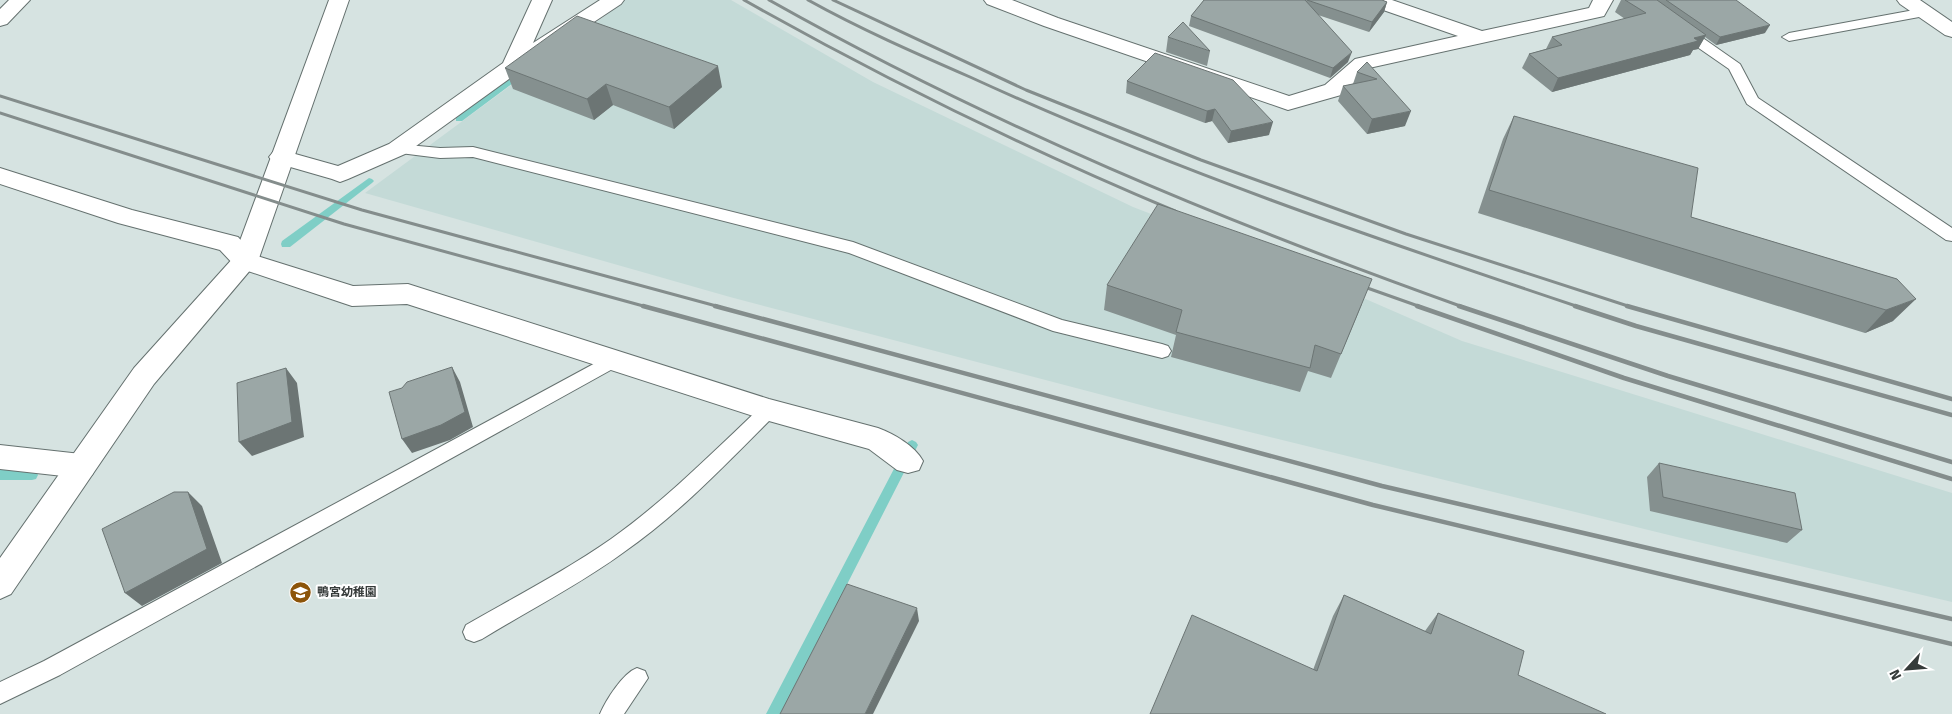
<svg xmlns="http://www.w3.org/2000/svg" width="1952" height="714" viewBox="0 0 1952 714" font-family="'Fira Sans','Noto Sans JP',sans-serif">
  <rect width="100%" height="100%" fill="#d6e3e1"/>
  <!-- built -->
  <path fill="#c4dad7" d="M 617,0 L 731,0 L 873,82 L 1133,207 L 1322,280 L 1462,341 L 1952,493 L 1952,602 L 1677,537 L 1156,409 L 730,297 L 365,193 L 621,4 Z"/>
  <g fill="none" stroke-linecap="round" stroke-linejoin="round">
    <!-- stream -->
    <path fill="#7fcec6" fill-rule="evenodd" d="M 522,69 L 526,72 L 525,74 L 462,121 L 456,121 L 456,117 Z
      M 369,178 L 372,179 L 374,181 L 372,183 L 290,247 L 282,247 L 281,244 L 282,241 Z
      M 912,440 L 916,442 L 918,445 L 781,714 L 766,714 L 908,442 Z
      M 0,470 L 32,470 L 36,471 L 38,475 L 36,479 L 32,480 L 0,480 Z"/>
    <defs>
      <path id="service" d="M 1925,8 L 1930,9 L 1931,12 L 1930,15 L 1789,41 L 1782,37 L 1789,33 Z
        M 1682,26 L 1687,27 L 1740,64 L 1758,98 L 1952,228 L 1952,241 L 1946,240 L 1747,104 L 1729,69 L 1677,33 L 1675,30 L 1677,27 Z
        M 397,144 L 440,148 L 473,147 L 853,242 L 1062,320 L 1162,344 L 1168,346 L 1171,351 L 1168,356 L 1162,358 L 1053,331 L 849,253 L 473,157 L 440,158 L 392,152 L 390,149 L 392,146 Z
        M 612,354 L 618,356 L 621,361 L 618,366 L 60,675 L 0,704 L 0,682 L 44,661 Z
        M 769,403 L 775,405 L 778,410 L 775,415 C 727,463 680,513 624,552 C 579,585 529,610 482,639 L 474,642 L 466,639 L 463,632 L 466,625 C 515,597 565,571 611,539 C 666,500 714,451 763,405 Z
        M 637,668 L 645,671 L 648,678 L 624,714 L 600,714 C 606,700 623,673 637,668 Z"/>
      <path id="minor" d="M 9,0 L 30,0 L 7,24 L 0,26 L 0,9 Z
        M 532,0 L 552,0 L 533,43 L 600,0 L 624,0 L 621,4 L 520,71 L 405,154 L 348,179 L 340,182 L 332,179 L 273,162 L 269,157 L 273,152 L 281,150 L 338,166 L 389,144 L 503,63 Z
        M 984,0 L 1012,0 L 1058,18 L 1289,96 L 1325,85 L 1355,59 L 1458,36 L 1366,4 L 1363,0 L 1392,0 L 1482,31 L 1589,8 L 1593,0 L 1613,0 L 1604,16 L 1369,68 L 1341,95 L 1288,110 L 1044,26 L 987,4 Z
        M 1897,0 L 1920,0 L 1952,22 L 1952,37 L 1945,35 L 1900,4 Z
        M 0,168 L 132,210 L 238,237 L 254,255 L 353,286 L 408,284 L 769,399 L 878,428 C 894,434 915,446 923,461 L 919,470 L 908,473 L 897,470 L 869,449 L 769,421 L 407,304 L 352,306 L 343,303 L 236,267 L 220,250 L 118,223 L 0,184 Z
        M 0,445 L 81,454 L 92,457 L 96,466 L 92,475 L 81,478 L 0,469 Z"/>
      <path id="tertiary" d="M 329,0 L 349,0 L 258,261 L 154,384 L 11,594 L 0,599 L 0,558 L 134,368 L 234,257 Z"/>
    </defs>
    <!-- service casing -->
    <use href="#service" stroke="#65716f" stroke-width="2"/>
    <!-- minor casing -->
    <use href="#minor" stroke="#65716f" stroke-width="2"/>
    <!-- tertiary casing -->
    <use href="#tertiary" stroke="#65716f" stroke-width="2"/>
    <!-- service -->
    <use href="#service" fill="#fff" fill-rule="evenodd"/>
    <!-- minor -->
    <use href="#minor" fill="#fff" fill-rule="evenodd"/>
    <!-- tertiary -->
    <use href="#tertiary" fill="#fff" fill-rule="evenodd"/>
    <!-- rail-far1 -->
    <path stroke="#848d8c" stroke-width="3" d="M 744,0 C 884,79 1027,149 1175,211
      M 769,0 C 989,124 1225,222 1463,307
      M 808,0 C 860,29 915,53 970,77 C 1168,168 1373,238 1579,307
      M 833,0 L 1026,90 L 1201,160 L 1406,234 L 1631,307
      M 0,96 L 362,210 L 720,307
      M 0,113 L 344,224 L 647,307
      M 1356,284 L 1421,307"/>
    <!-- rail -->
    <path stroke="#848d8c" stroke-width="4.5" d="M 643,306 L 1373,505 L 1952,644
      M 715,306 L 1382,486 L 1952,619
      M 1417,306 L 1624,378 L 1952,479
      M 1459,306 L 1668,376 L 1952,462
      M 1575,306 L 1636,326 L 1952,415
      M 1627,306 L 1952,399"/>
  </g>
  <!-- wall -->
  <path fill="#85908f" d="M 1204,0 L 1382,0 L 1387,2 L 1384,12 L 1369,32 L 1318,15 L 1348,62 L 1330,78 L 1189,26 L 1191,16 Z
    M 1621,0 L 1736,0 L 1765,33 L 1716,45 L 1705,37 L 1698,49 L 1693,50 L 1690,55 L 1552,92 L 1522,68 L 1529,54 L 1546,49 L 1552,37 L 1625,19 L 1615,12 Z
    M 1168,37 L 1210,51 L 1207,66 L 1166,52 Z
    M 1367,62 L 1405,126 L 1367,134 L 1338,101 L 1343,86 L 1353,84 L 1357,72 Z
    M 505,68 L 722,87 L 674,129 L 613,105 L 594,120 L 513,89 Z
    M 1233,80 L 1269,135 L 1228,143 L 1212,121 L 1205,123 L 1126,93 L 1127,81 Z
    M 1514,116 L 1691,217 L 1897,279 L 1893,321 L 1865,333 L 1478,213 L 1503,139 Z
    M 1107,285 L 1362,304 L 1331,378 L 1308,371 L 1300,392 L 1171,357 L 1176,335 L 1104,310 Z
    M 1659,463 L 1802,530 L 1787,543 L 1650,511 L 1647,477 Z
    M 1344,595 L 1425,631 L 1438,613 L 1524,651 L 1150,714 L 1313,670 L 1333,616 Z"/>
  <!-- shaded-wall -->
  <path fill="#6c7574" d="M 1387,2 L 1384,12 L 1369,32 L 1372,22 Z
    M 1770,25 L 1765,33 L 1716,45 L 1720,37 Z
    M 1706,35 L 1698,49 L 1693,50 L 1690,55 L 1552,92 L 1558,78 L 1694,38 Z
    M 1352,52 L 1348,62 L 1330,78 L 1333,68 Z
    M 718,66 L 722,87 L 674,129 L 669,107 Z
    M 606,84 L 613,105 L 594,120 L 587,99 Z
    M 1215,109 L 1212,121 L 1205,123 L 1207,111 Z
    M 1411,111 L 1405,126 L 1367,134 L 1372,119 Z
    M 1273,122 L 1269,135 L 1228,143 L 1231,131 Z
    M 1916,299 L 1893,321 L 1865,333 L 1886,310 Z
    M 452,367 L 460,382 L 473,427 L 450,440 L 412,453 L 402,439 Z
    M 286,368 L 297,383 L 304,437 L 252,456 L 239,442 Z
    M 188,492 L 202,506 L 222,563 L 142,606 L 125,593 Z
    M 917,608 L 919,621 L 873,714 L 865,714 Z"/>
  <!-- building -->
  <path fill="#9ba7a6" stroke="#6c7574" d="M 1204,0 L 1305,0 L 1352,52 L 1333,68 L 1191,16 Z
    M 1307,0 L 1382,0 L 1387,2 L 1372,22 Z
    M 1625,0 L 1657,0 L 1706,35 L 1694,38 L 1698,41 L 1558,78 L 1529,54 L 1562,45 L 1552,37 L 1646,13 Z
    M 1666,0 L 1736,0 L 1770,25 L 1720,37 Z
    M 577,16 L 718,66 L 669,107 L 606,84 L 587,99 L 505,68 Z
    M 1183,22 L 1210,51 L 1168,37 Z
    M 1155,53 L 1233,80 L 1273,122 L 1231,131 L 1215,109 L 1207,111 L 1127,81 Z
    M 1367,62 L 1411,111 L 1372,119 L 1343,86 L 1377,79 L 1357,72 Z
    M 1514,116 L 1698,168 L 1691,217 L 1897,279 L 1916,299 L 1886,310 L 1489,190 Z
    M 1158,204 L 1372,279 L 1341,354 L 1315,345 L 1310,368 L 1176,332 L 1182,310 L 1107,285 Z
    M 452,367 L 465,412 L 441,425 L 402,439 L 389,392 L 402,388 L 407,382 Z
    M 286,368 L 292,422 L 239,442 L 237,383 Z
    M 1659,463 L 1795,493 L 1802,530 L 1663,497 Z
    M 174,492 L 188,492 L 207,549 L 125,593 L 102,529 Z
    M 847,584 L 917,608 L 865,714 L 780,714 Z
    M 1344,595 L 1431,634 L 1438,613 L 1524,651 L 1518,675 L 1606,714 L 1150,714 L 1192,615 L 1317,671 Z"/>
  <!-- icons -->
  <defs>
    <symbol id="school-disc" viewBox="-11 -11 22 22"><circle r="9.5" fill="#8c5409" stroke="#fff"/><path d="M0-5L7-2L0 1L-7-2ZM-4 1L0 2.5L4 1V4Q0 6-4 4Z" fill="#fff"/></symbol>
  </defs>
  <g fill-rule="evenodd">
    <use href="#school-disc" x="288" y="580" width="25" height="25"/>
  </g>
  <g text-anchor="middle" stroke-width="4" stroke-linejoin="round" paint-order="stroke">
    <!-- poi labels -->
    <g font-size="12" font-weight="bold" fill="#363b3a" stroke="#fff" text-anchor="start">
      <text x="317" y="596">鴨宮幼稚園</text>
    </g>
  </g>
  <!-- north arrow -->
  <g transform="translate(1907 669) rotate(244)" stroke="#ffffff" stroke-width="4" paint-order="stroke">
  <path d="M0-4L9 19L0 12L-9 19Z" fill="#363b3a"/>
  <text y="-8" font-size="14" font-weight="bold" text-anchor="middle" fill="#363b3a">N</text>
  </g>
</svg>
